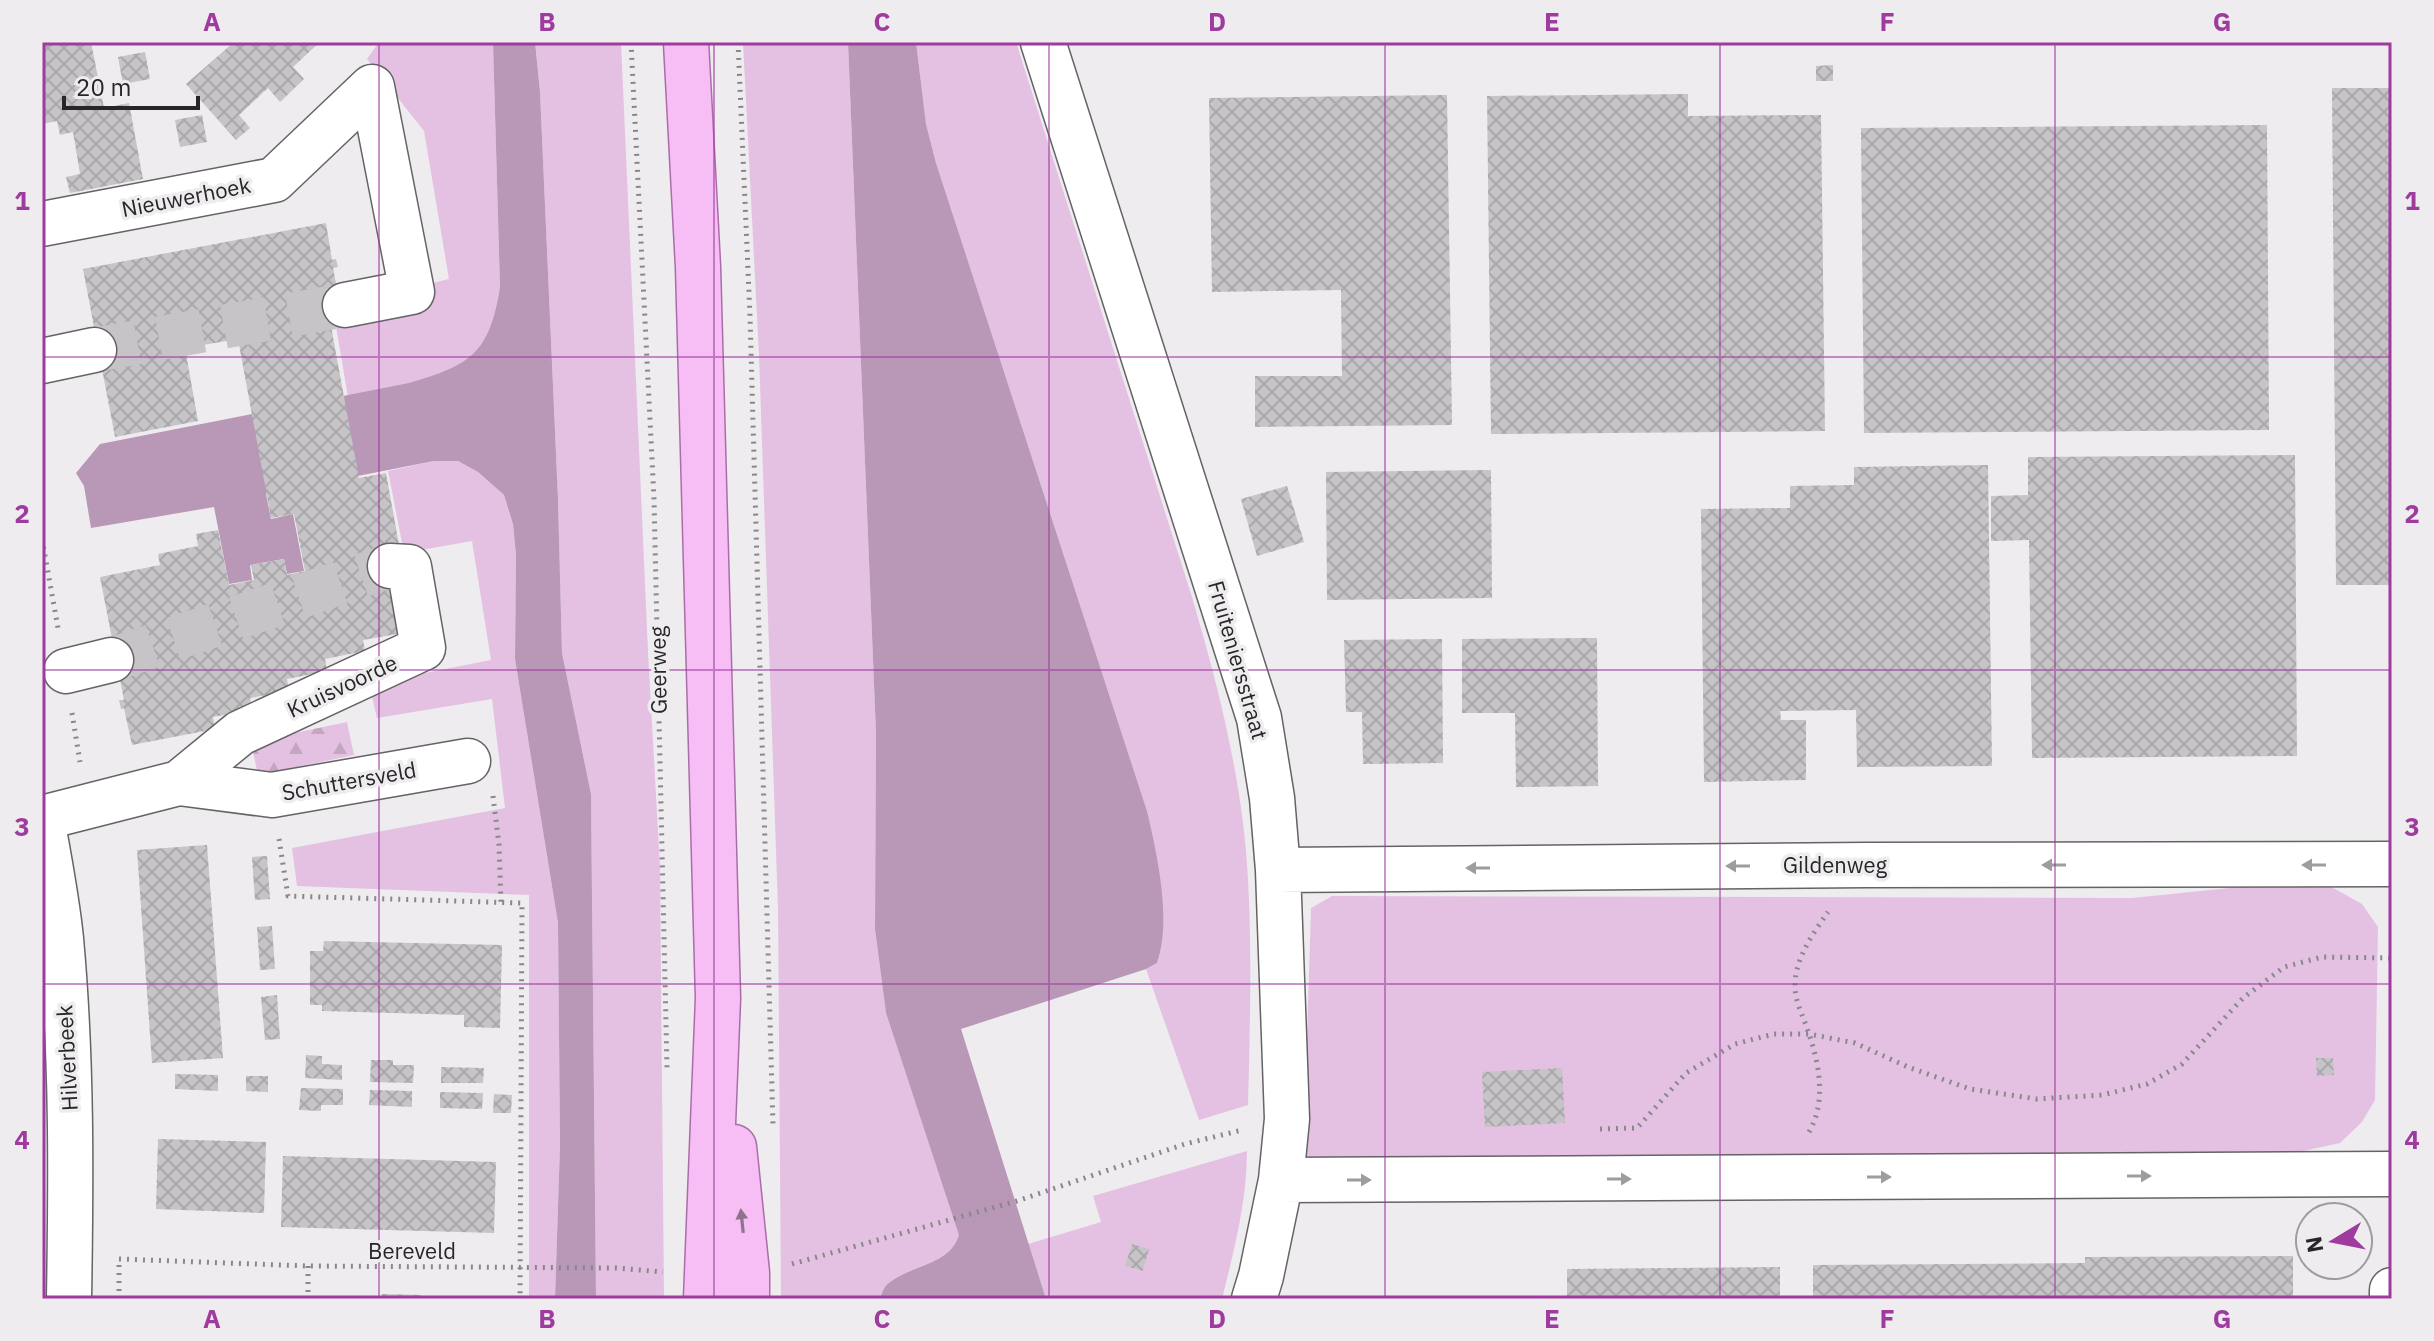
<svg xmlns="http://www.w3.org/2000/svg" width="2434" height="1341" viewBox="0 0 2434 1341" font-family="'IBM Plex Sans',sans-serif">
  <defs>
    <pattern id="forest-firs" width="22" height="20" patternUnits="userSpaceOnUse" patternTransform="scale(2)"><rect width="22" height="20" fill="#e4c1e2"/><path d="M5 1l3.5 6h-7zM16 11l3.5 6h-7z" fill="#c4a6c2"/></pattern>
    <pattern id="building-cross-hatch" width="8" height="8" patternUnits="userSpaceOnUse" patternTransform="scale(2)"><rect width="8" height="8" fill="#c6c4c6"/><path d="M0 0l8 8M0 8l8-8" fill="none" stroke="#aaa8aa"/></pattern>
  </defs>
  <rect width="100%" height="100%" fill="#eeecee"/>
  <!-- green -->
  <path fill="#e4c1e2" d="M 379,42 L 493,42 L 500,287 C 496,310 491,332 477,352 C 458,378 379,390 348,397 L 334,315 L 371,298 L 449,279 L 424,131 L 367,59 Z
    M 535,42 L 621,42 L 648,652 L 660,867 L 664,1299 L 596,1299 L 591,794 L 562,653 L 558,499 L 540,92 Z
    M 743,42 L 848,42 L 876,733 L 875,929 L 886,1013 L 960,1235 C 950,1264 911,1265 890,1282 C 885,1286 882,1293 880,1299 L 781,1299 L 778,908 L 759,355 Z
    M 916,42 L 1016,42 L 1192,597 C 1219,689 1243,783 1248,879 C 1252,954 1250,1030 1248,1105 L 1199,1120 L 1146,969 L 1157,963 C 1172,922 1154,854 1147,811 L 936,163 L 926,124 Z
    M 434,461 L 458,461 L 478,472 L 504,495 L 513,524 L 516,555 L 515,659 L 558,923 L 560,1145 L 555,1299 L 529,1299 L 529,895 L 297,886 L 292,848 L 505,808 L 492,699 L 377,718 L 369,684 L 491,660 L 472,541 L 404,553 L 388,471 Z
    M 2317,879 L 2362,904 L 2378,927 L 2375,1100 L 2362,1122 L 2340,1143 L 2294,1153 L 1303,1166 L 1311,908 L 1332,896 L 2132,898 Z
    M 1247,1151 C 1247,1201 1234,1250 1222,1299 L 1046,1299 L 1028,1244 L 1101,1222 L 1093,1196 Z"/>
  <!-- forest -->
  <path fill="url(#forest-firs)" d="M 347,722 L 354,755 L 258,775 L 251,742 Z"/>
  <!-- water -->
  <path fill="#b997b7" d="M 493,42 L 535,42 L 540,92 L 558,499 L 562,653 L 591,794 L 596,1299 L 555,1299 L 560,1145 L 558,923 L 515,659 L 516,555 L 513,524 L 504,495 L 478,472 L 458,461 L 434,461 L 266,494 L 271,519 L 293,514 L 304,571 L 287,574 L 284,559 L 250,565 L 252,580 L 229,584 L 214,507 L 91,528 L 84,486 L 76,473 L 100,444 L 409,383 C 471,365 489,354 500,287 Z
    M 848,42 L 916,42 L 926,124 L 936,163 L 1147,811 C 1157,854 1172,921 1157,963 L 1146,969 L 961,1029 L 1046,1299 L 880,1299 C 882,1293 884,1286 890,1282 C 912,1265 951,1264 959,1235 L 886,1013 L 875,929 L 876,733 Z"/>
  <!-- building -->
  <path fill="url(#building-cross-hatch)" d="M 42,42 L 91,42 L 104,108 L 129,103 L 143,179 L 70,193 L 66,177 L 80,174 L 73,132 L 60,135 L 57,121 L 42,124 L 42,106 L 45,105 L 42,89 Z
    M 234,42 L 320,42 L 293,67 L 304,79 L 280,102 L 268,88 L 239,115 L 250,128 L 236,140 L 186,84 Z
    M 145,52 L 150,79 L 123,84 L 118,57 Z
    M 1833,65 L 1833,81 L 1816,81 L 1816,66 Z
    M 2332,88 L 2392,88 L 2392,585 L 2336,585 Z
    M 1688,94 L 1688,116 L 1821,115 L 1825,431 L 1491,434 L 1487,96 Z
    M 1447,95 L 1452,425 L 1255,427 L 1255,376 L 1342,376 L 1341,290 L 1212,292 L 1209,98 Z
    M 202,115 L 207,142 L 180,147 L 175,120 Z
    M 2267,125 L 2269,430 L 1864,433 L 1861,128 Z
    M 326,223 L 332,260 L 336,259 L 338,267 L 333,268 L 343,319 L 330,321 L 359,478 L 386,473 L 401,556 L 402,633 L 363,640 L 365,651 L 325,659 L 327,671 L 287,679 L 289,691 L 250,698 L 252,710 L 213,717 L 215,729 L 132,745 L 124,708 L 121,709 L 119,700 L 124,700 L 100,577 L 160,565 L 158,554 L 198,546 L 196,534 L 218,530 L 229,585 L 254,580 L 251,565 L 284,559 L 287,575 L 305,571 L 294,514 L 271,518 L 238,339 L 185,348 L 198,421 L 115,437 L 83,269 Z
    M 2295,455 L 2297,756 L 2032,758 L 2029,540 L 1991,541 L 1991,496 L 2028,495 L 2028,457 Z
    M 1988,465 L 1992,766 L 1857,767 L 1856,710 L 1780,711 L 1781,720 L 1806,720 L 1806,780 L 1704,782 L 1701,509 L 1790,508 L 1790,486 L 1854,485 L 1854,467 Z
    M 1491,470 L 1492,598 L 1327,600 L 1326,472 Z
    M 1287,486 L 1304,542 L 1257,556 L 1241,499 Z
    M 1597,638 L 1598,786 L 1516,787 L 1515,713 L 1462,713 L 1462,639 Z
    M 1442,639 L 1443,763 L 1363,764 L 1362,712 L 1346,712 L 1344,640 Z
    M 207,845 L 223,1058 L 152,1063 L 137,850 Z
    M 267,856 L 270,899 L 255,900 L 252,857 Z
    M 272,926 L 275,969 L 260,970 L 257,927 Z
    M 324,941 L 502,945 L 500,1028 L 464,1027 L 464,1015 L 322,1011 L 322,1005 L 310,1005 L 310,951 L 323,951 Z
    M 277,995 L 280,1039 L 265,1040 L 261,997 Z
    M 306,1055 L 322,1056 L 322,1064 L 342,1065 L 342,1080 L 305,1078 Z
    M 2316,1058 L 2333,1058 L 2334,1075 L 2317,1076 Z
    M 371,1060 L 393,1060 L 393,1065 L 414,1065 L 413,1083 L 370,1082 Z
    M 441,1067 L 484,1068 L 483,1083 L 441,1083 Z
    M 1562,1068 L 1565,1123 L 1485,1127 L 1482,1072 Z
    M 175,1074 L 218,1075 L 218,1091 L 175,1089 Z
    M 246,1076 L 268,1076 L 268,1092 L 246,1091 Z
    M 301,1088 L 343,1089 L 343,1105 L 321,1105 L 321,1111 L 299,1110 Z
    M 370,1090 L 412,1091 L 412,1107 L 369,1105 Z
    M 440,1092 L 483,1093 L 482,1109 L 440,1108 Z
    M 494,1094 L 512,1095 L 511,1113 L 493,1113 Z
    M 158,1139 L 266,1142 L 264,1213 L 156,1209 Z
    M 283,1156 L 496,1162 L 494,1233 L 281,1227 Z
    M 1132,1244 L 1149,1249 L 1143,1271 L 1125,1266 Z
    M 2293,1256 L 2293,1299 L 1813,1299 L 1813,1265 L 2085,1263 L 2085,1257 Z
    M 1780,1267 L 1780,1299 L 1567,1299 L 1567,1269 Z
    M 382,1294 L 421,1295 L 421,1299 L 382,1299 Z"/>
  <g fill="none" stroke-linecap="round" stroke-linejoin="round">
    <!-- minor-tunnel -->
    <path stroke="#c6c4c6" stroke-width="44" stroke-dasharray="44 22" stroke-linecap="butt" d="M 94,350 L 345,305
      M 111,660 L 390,566"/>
    <defs>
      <path id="minor" d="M 1043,42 L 1259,718 L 1272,798 L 1278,870 L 1287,1119 L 1281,1180 L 1261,1276 L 1254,1299
        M 42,224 L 274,180 L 372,87 L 412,292 L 345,305
        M 42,361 L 94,350
        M 66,671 L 111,660
        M 179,783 L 240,733 L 423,648 L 409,567 L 390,566
        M 42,818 L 179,783 L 272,795 L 468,761
        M 42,819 C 49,859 57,899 61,939 C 72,1059 71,1179 69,1299
        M 1278,870 L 1867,865 L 2392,864
        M 1281,1180 L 2392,1174
        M 2392,1299 L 2392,1290"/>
      <path id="major" d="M 686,42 L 698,267 L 718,998 L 706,1299
        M 734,1147 L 747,1273 L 747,1299"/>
    </defs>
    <!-- minor casing -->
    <use href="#minor" stroke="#656365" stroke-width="47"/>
    <!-- major casing -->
    <use href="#major" stroke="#ab6da9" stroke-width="47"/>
    <!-- path -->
    <path stroke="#898889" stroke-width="5" stroke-dasharray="2 6" stroke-linecap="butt" d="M 631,42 L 654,499 L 667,1068
      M 738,42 L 750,316 L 773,1126
      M 42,539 L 58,628
      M 72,713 L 80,762
      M 493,796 L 499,845 L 501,903
      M 279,839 L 288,896 L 522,903 L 520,1299
      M 1600,1129 L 1637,1128 L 1686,1073 L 1735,1044 L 1774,1034 L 1809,1034 L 1855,1043 L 1908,1067 L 1970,1089 L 2037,1099 L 2102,1095 L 2147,1084 L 2182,1064 L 2243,998 L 2284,967 L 2322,957 L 2392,958
      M 1809,1132 C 1827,1101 1819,1063 1808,1031 C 1804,1019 1798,1007 1796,996 C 1790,965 1812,935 1828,912
      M 792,1264 L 1017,1201 L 1185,1144 L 1242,1130
      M 308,1266 L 308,1299
      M 119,1299 L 119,1259 L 308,1266 L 616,1268 L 663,1272"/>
    <!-- minor -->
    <use href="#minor" stroke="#fff" stroke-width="44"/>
    <!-- major -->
    <use href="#major" stroke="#f7bef5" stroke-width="44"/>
  </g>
  <!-- one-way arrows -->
  <defs><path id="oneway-solid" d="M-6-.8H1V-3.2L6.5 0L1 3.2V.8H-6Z" transform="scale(2)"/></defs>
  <g fill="#9e9d9e">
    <use href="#oneway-solid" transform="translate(2054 865) rotate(180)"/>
    <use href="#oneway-solid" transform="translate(2314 865) rotate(180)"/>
    <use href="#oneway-solid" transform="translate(1738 866) rotate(180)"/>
    <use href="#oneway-solid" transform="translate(1478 868) rotate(180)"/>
    <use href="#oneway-solid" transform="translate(2139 1176)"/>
    <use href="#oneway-solid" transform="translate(1879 1177)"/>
    <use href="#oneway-solid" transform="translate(1619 1179)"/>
    <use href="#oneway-solid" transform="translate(1359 1180)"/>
  </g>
  <use fill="#8f728e" href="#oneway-solid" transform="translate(742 1221) rotate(-96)"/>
  <!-- grid -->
  <path fill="none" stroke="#9f3a9f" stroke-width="2" stroke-opacity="0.55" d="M 379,42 L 379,1299M 714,42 L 714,1299M 1049,42 L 1049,1299M 1385,42 L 1385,1299M 1720,42 L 1720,1299M 2055,42 L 2055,1299M 42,357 L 2392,357M 42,670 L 2392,670M 42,984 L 2392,984"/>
  <g text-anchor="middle" stroke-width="7" stroke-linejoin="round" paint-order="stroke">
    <!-- street labels -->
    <g font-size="22" fill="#272627" stroke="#eeecee">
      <text transform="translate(186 197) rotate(-11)" y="8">Nieuwerhoek</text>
      <text transform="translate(1238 660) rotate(74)" y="8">Fruiteniersstraat</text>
      <text transform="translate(658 670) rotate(-91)" y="8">Geerweg</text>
      <text transform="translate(342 686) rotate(-25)" y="8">Kruisvoorde</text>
      <text transform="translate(349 781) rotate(-10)" y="8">Schuttersveld</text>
      <text x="1835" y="873">Gildenweg</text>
      <text transform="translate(67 1058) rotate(-93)" y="8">Hilverbeek</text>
      <text x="412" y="1259">Bereveld</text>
    </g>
  </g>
  <!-- border -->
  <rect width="2434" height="1341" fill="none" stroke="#eeecee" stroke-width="88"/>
  <!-- north arrow -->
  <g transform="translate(2334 1241) rotate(260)"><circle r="38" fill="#eeecee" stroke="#9e9d9e" stroke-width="2"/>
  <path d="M0-6L14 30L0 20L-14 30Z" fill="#9f3a9f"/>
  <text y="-12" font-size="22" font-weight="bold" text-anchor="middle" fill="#272627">N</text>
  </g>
  <!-- scale -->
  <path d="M64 96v12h134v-12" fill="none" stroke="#272627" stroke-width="4"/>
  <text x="76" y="96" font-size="24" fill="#272627" stroke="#eeecee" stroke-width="6" paint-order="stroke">20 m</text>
  <rect x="44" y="44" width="2346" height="1253" fill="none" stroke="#9f3a9f" stroke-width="3"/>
  <g font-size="26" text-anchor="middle" font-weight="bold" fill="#9f3a9f">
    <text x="212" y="31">A</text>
    <text x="547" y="31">B</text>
    <text x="882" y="31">C</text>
    <text x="1217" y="31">D</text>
    <text x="1552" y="31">E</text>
    <text x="1887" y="31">F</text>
    <text x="2222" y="31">G</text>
    <text x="22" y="210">1</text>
    <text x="2412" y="210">1</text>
    <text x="22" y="523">2</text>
    <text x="2412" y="523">2</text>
    <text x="22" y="836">3</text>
    <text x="2412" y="836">3</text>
    <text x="22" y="1149">4</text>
    <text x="2412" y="1149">4</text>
    <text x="212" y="1328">A</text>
    <text x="547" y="1328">B</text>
    <text x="882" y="1328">C</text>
    <text x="1217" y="1328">D</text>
    <text x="1552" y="1328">E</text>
    <text x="1887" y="1328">F</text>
    <text x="2222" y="1328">G</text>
  </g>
</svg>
